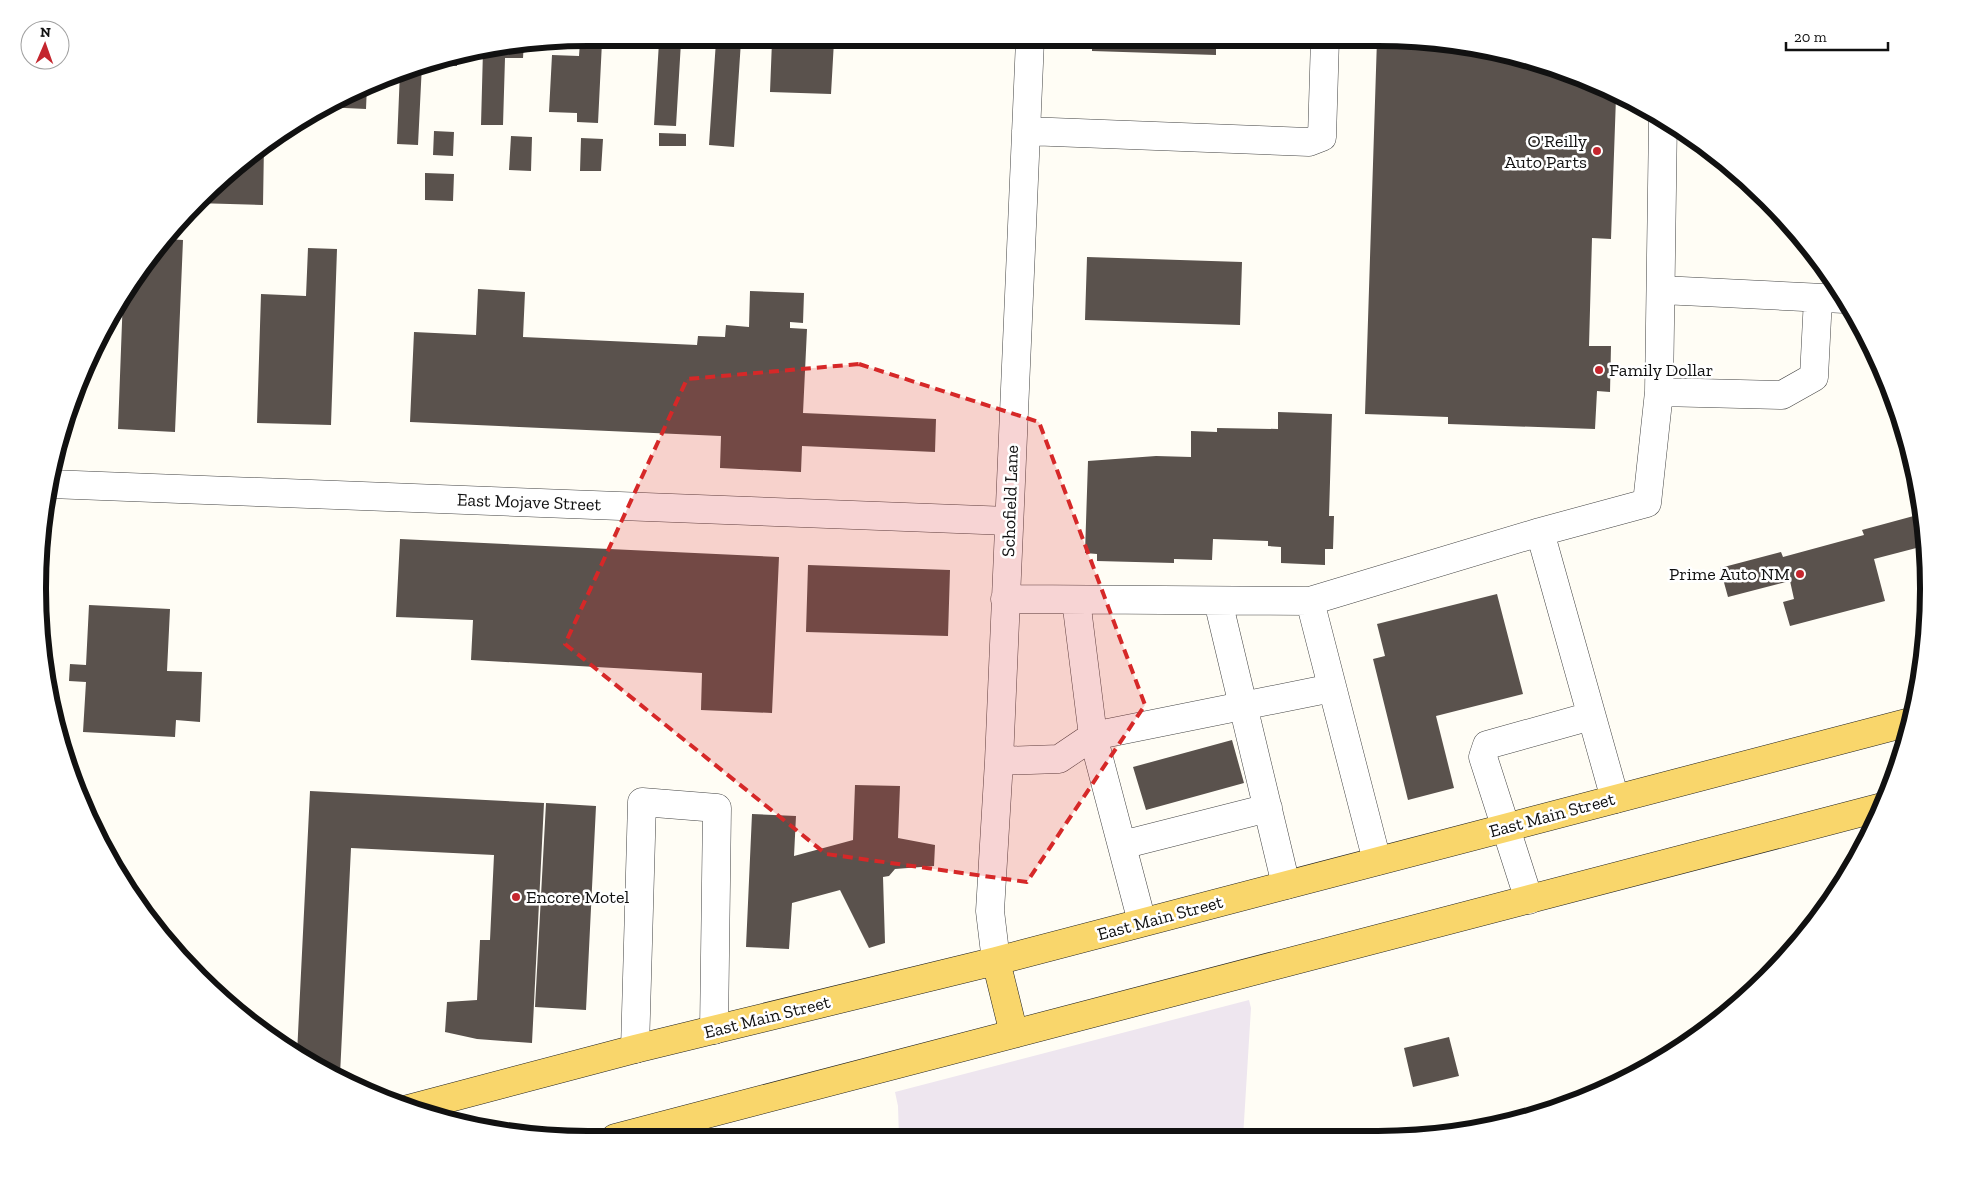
<svg xmlns="http://www.w3.org/2000/svg" width="1966" height="1177" viewBox="0 0 1966 1177" font-family="'Zilla Slab',serif">
  <rect width="100%" height="100%" fill="#fffdf5"/>
  <!-- industrial -->
  <path fill="#eee6ef" d="M 1249,1000 L 1251,1008 L 1243,1138 L 899,1138 L 898,1106 L 895,1092 Z"/>
  <!-- building -->
  <path fill="#5a524d" d="M 1216,39 L 1216,55 L 1092,51 L 1092,40 Z
    M 1377,39 L 1414,39 L 1555,67 L 1616,97 L 1611,239 L 1592,238 L 1589,346 L 1611,346 L 1610,392 L 1597,391 L 1595,429 L 1448,424 L 1448,417 L 1365,414 Z
    M 716,41 L 741,41 L 734,147 L 709,145 Z
    M 772,41 L 834,41 L 831,94 L 770,92 Z
    M 516,42 L 524,42 L 523,58 L 505,58 L 503,125 L 481,125 L 483,50 Z
    M 580,42 L 602,42 L 598,123 L 577,122 L 577,113 L 549,112 L 552,55 L 579,56 Z
    M 659,42 L 681,42 L 676,126 L 654,125 Z
    M 457,56 L 457,66 L 424,64 Z
    M 422,64 L 418,145 L 397,144 L 400,71 Z
    M 367,85 L 366,109 L 324,107 L 345,94 Z
    M 434,131 L 454,132 L 453,156 L 433,155 Z
    M 659,133 L 686,134 L 686,146 L 659,146 Z
    M 511,136 L 532,137 L 531,171 L 509,170 Z
    M 581,138 L 603,139 L 601,171 L 580,171 Z
    M 264,144 L 263,205 L 195,203 L 253,151 Z
    M 425,173 L 454,174 L 453,201 L 425,200 Z
    M 166,239 L 183,240 L 175,432 L 118,429 L 123,296 L 131,282 Z
    M 308,248 L 337,249 L 331,425 L 257,423 L 261,294 L 306,296 Z
    M 1087,257 L 1242,262 L 1240,325 L 1085,320 Z
    M 478,289 L 525,292 L 523,337 L 697,345 L 698,336 L 725,337 L 726,325 L 749,327 L 750,291 L 804,293 L 803,323 L 790,322 L 790,328 L 807,329 L 803,413 L 936,419 L 935,452 L 802,446 L 801,472 L 720,468 L 721,436 L 410,422 L 414,332 L 476,335 Z
    M 1278,412 L 1332,414 L 1329,516 L 1334,516 L 1333,549 L 1325,549 L 1325,565 L 1281,563 L 1281,547 L 1268,546 L 1268,541 L 1213,539 L 1212,560 L 1174,559 L 1174,563 L 1097,561 L 1097,554 L 1085,553 L 1088,461 L 1156,456 L 1191,457 L 1191,431 L 1217,432 L 1217,428 L 1278,429 Z
    M 1921,514 L 1924,546 L 1874,559 L 1885,601 L 1790,626 L 1783,602 L 1794,599 L 1790,581 L 1728,597 L 1720,568 L 1781,552 L 1783,557 L 1864,535 L 1862,530 Z
    M 400,539 L 779,557 L 772,713 L 701,710 L 702,673 L 471,660 L 473,620 L 396,617 Z
    M 808,565 L 950,570 L 948,636 L 806,632 Z
    M 1497,594 L 1523,694 L 1436,716 L 1454,788 L 1408,800 L 1373,659 L 1385,656 L 1377,624 Z
    M 89,605 L 170,609 L 167,671 L 202,672 L 200,722 L 176,720 L 175,737 L 83,732 L 86,682 L 69,681 L 70,664 L 86,665 Z
    M 1232,740 L 1244,783 L 1146,810 L 1133,767 Z
    M 855,785 L 900,786 L 898,838 L 935,845 L 934,866 L 895,869 L 889,876 L 883,877 L 885,943 L 869,948 L 840,890 L 792,903 L 789,949 L 746,947 L 752,814 L 796,816 L 794,856 L 853,840 Z
    M 310,791 L 544,803 L 532,1043 L 477,1039 L 445,1032 L 447,1002 L 477,1000 L 480,940 L 490,940 L 494,855 L 351,848 L 340,1075 L 297,1054 Z
    M 546,803 L 596,806 L 586,1010 L 535,1007 Z
    M 1449,1037 L 1459,1076 L 1413,1087 L 1404,1048 Z"/>
  <g fill="none" stroke-linecap="round" stroke-linejoin="round">
    <defs>
      <path id="minor" d="M 1026,131 L 1309,142 L 1322,137 L 1325,39
        M 1661,290 L 1844,299
        M 1659,392 L 1782,395 L 1814,377 L 1818,298
        M 50,484 L 1009,521
        M 1005,599 L 1310,601
        M 1076,600 L 1093,736 L 1142,922
        M 1218,601 L 1286,885
        M 999,761 L 1059,759 L 1093,736 L 1332,688
        M 1615,799 L 1540,532 L 1647,503 L 1659,392 L 1663,120
        M 1122,845 L 1268,808
        M 1377,861 L 1310,601 L 1540,532
        M 1529,900 L 1483,757 L 1487,745 L 1591,716
        M 996,961 L 990,911 L 999,761 L 1030,40
        M 635,1049 L 642,802 L 717,808 L 714,1030"/>
      <path id="major" d="M 996,961 L 1014,1034
        M 408,1109 L 635,1049 L 996,961 L 1910,722
        M 615,1138 L 1882,807"/>
    </defs>
    <!-- minor casing -->
    <use href="#minor" stroke="#444" stroke-width="29"/>
    <!-- major casing -->
    <use href="#major" stroke="#222" stroke-width="29"/>
    <!-- minor -->
    <use href="#minor" stroke="#fff" stroke-width="28"/>
    <!-- major -->
    <use href="#major" stroke="#f9d66b" stroke-width="28"/>
  </g>
  <!-- marked area -->
  <path fill="#d62828" fill-opacity="0.2" stroke="#d62828" stroke-width="4" stroke-dasharray="10 6" stroke-linejoin="round" d="M 859,364 L 1039,422 L 1145,705 L 1027,882 L 826,854 L 565,644 L 687,379 Z"/>
  <!-- markers -->
  <g fill="#c4262e" stroke="#fff" stroke-width="2">
    <circle cx="1597" cy="151" r="5"/>
    <circle cx="1599" cy="370" r="5"/>
    <circle cx="1800" cy="574" r="5"/>
    <circle cx="516" cy="897" r="5"/>
  </g>
  <g text-anchor="middle" stroke-width="5" stroke-linejoin="round" paint-order="stroke">
    <!-- poi labels -->
    <g font-size="18" fill="#111" stroke="#fff" text-anchor="end">
      <text x="1587" y="147">O'Reilly<tspan x="1587" dy="21">Auto Parts</tspan></text>
      <text x="1609" y="376" text-anchor="start">Family Dollar</text>
      <text x="1790" y="580">Prime Auto NM</text>
      <text x="526" y="903" text-anchor="start">Encore Motel</text>
    </g>
    <!-- street labels -->
    <g font-size="18" fill="#111" stroke="#fff">
      <text transform="translate(1010 501) rotate(-88)" y="6">Schofield Lane</text>
      <text transform="translate(529 502) rotate(2)" y="6">East Mojave Street</text>
      <text transform="translate(1552 815) rotate(-15)" y="6">East Main Street</text>
      <text transform="translate(1160 918) rotate(-15)" y="6">East Main Street</text>
      <text transform="translate(767 1017) rotate(-14)" y="6">East Main Street</text>
    </g>
  </g>
  <!-- crop -->
  <path d="M0 0H1966V1177H0ZM588 46H1378A542 542 0 0 1 1920 588V589A542 542 0 0 1 1378 1131H588A542 542 0 0 1 46 589V588A542 542 0 0 1 588 46Z" fill="#fff" fill-rule="evenodd"/>
  <path fill="none" stroke="#111" stroke-width="6" d="M588 46H1378A542 542 0 0 1 1920 588V589A542 542 0 0 1 1378 1131H588A542 542 0 0 1 46 589V588A542 542 0 0 1 588 46Z"/>
  <!-- north arrow -->
  <g transform="translate(45 45) rotate(2)"><circle r="24" fill="#ffffff" stroke="#a0a0a0"/>
  <path d="M0-4L9 19L0 12L-9 19Z" fill="#c4262e"/>
  <text y="-8" font-size="14" font-weight="bold" text-anchor="middle" fill="#111111">N</text>
  </g>
  <!-- scale -->
  <path d="M1786 42v8h102v-8" fill="none" stroke="#111111" stroke-width="2.5"/>
  <text x="1794" y="42" font-size="15" fill="#111111" stroke="#ffffff" stroke-width="4" paint-order="stroke">20 m</text>
</svg>
